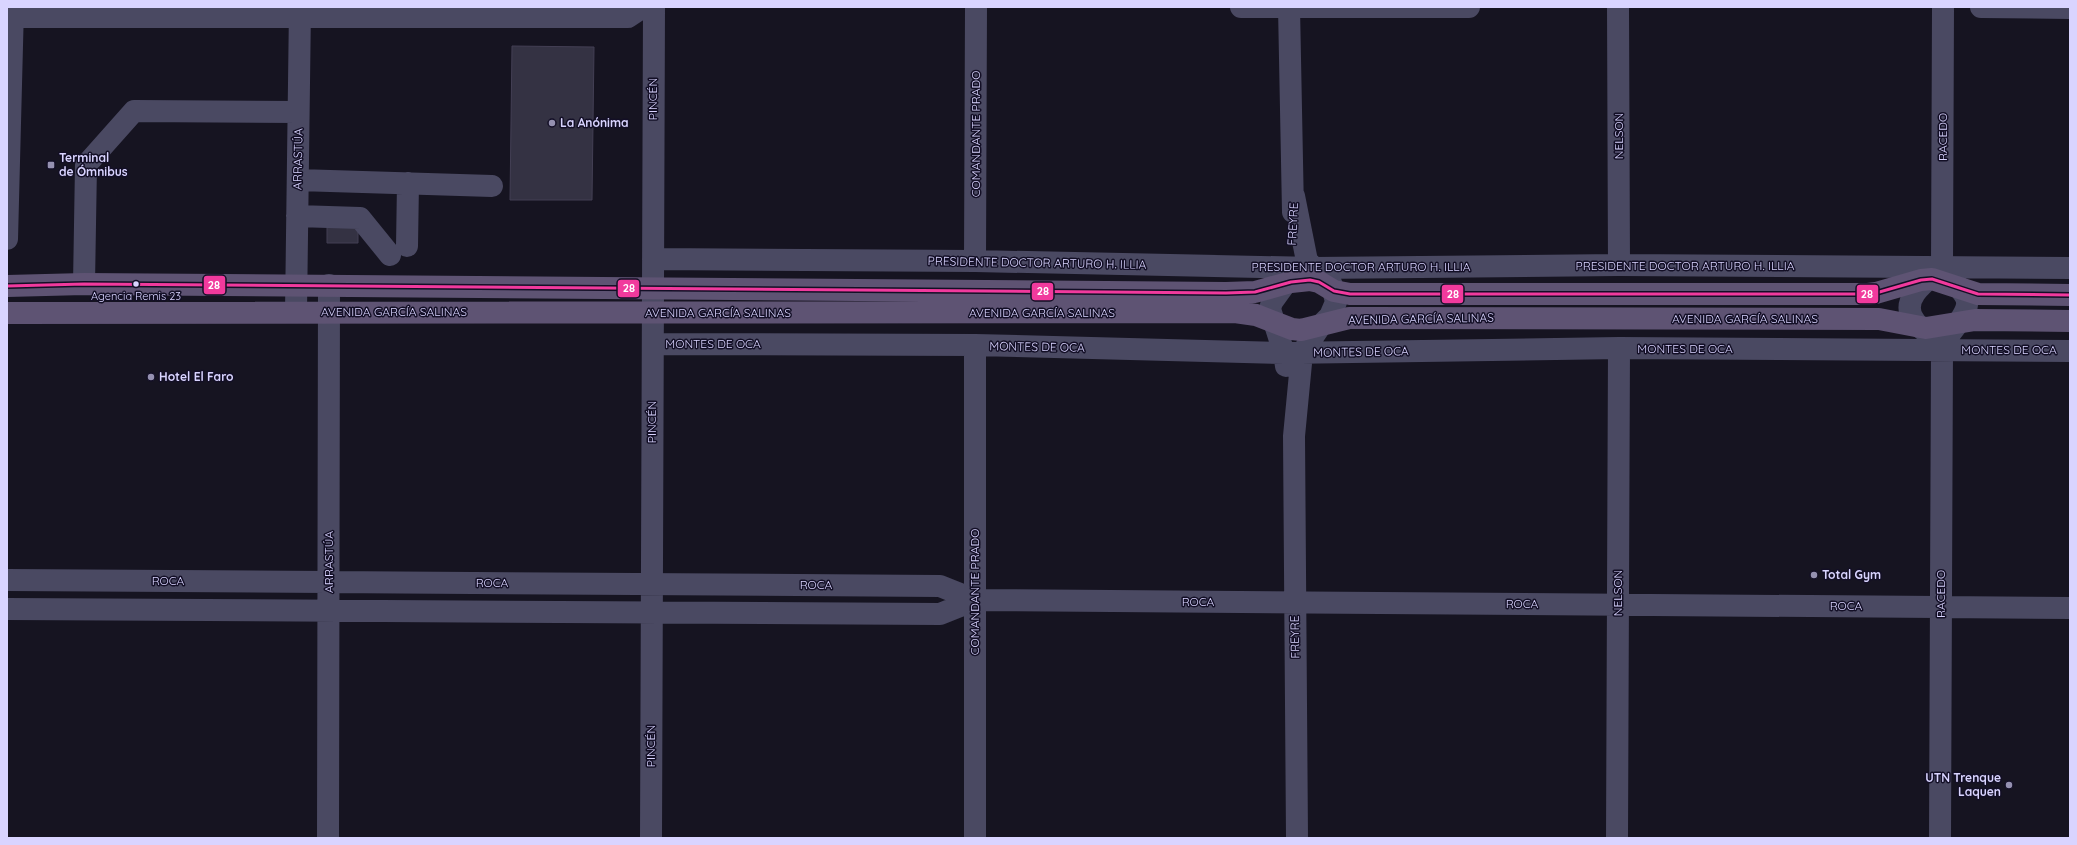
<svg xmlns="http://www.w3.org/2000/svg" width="2077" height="845" viewBox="0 0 2077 845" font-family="Quicksand,sans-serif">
  <rect width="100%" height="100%" fill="#161421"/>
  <!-- building -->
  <path fill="#343243" stroke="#433f54" d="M 512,46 L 594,47 L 592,200 L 510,200 Z
    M 358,225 L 358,243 L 327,243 L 327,226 Z"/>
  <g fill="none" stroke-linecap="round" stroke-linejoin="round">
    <!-- minor -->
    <path stroke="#4a4962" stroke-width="22" d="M 1241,7 L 1469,7
      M 1289,7 L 1293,212
      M 1618,7 L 1619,265
      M 1943,7 L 1942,266 C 1964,300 1982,294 1949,335
      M 1981,7 L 2070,8
      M 7,17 L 628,17 L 643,7
      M 298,180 L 492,186
      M 1294,196 L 1307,261 L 1332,285 L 1336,302 L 1330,316 L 1321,325 L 1302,353 L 1294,436 L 1297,838
      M 297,216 L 360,218 L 390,255
      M 7,239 L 13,7
      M 407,246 L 408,183
      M 653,259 L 975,261 L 1314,268 L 1619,265 L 2070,268
      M 975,261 L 976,7
      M 84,284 L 86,165 L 134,111 L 298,112
      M 296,312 L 300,7
      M 1930,335 C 1925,331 1917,326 1914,320 C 1900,301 1923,283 1937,272
      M 653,344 L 975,345 L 1284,353 L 1619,348 L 2070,351
      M 1286,366 L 1284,353 L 1270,309 L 1272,302 L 1285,284 L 1288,272
      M 7,580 L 940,586 L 975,600
      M 7,609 L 940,614 L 975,600 L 2070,608
      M 328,838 L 329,285
      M 651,838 L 654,7
      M 975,838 L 975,345
      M 1617,838 L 1619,348
      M 1940,838 L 1942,350"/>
    <!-- major -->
    <path stroke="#5e5373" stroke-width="22" d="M 7,286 L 84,284 L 1226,293 L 1255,292 L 1291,282 L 1310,280 L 1319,282 L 1334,291 L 1350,294 L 1868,294 L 1876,293 L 1921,280 L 1932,279 L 1978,294 L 2070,295
      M 7,313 L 1235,312 L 1256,315 L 1292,329 L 1301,330 L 1349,318 L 1365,318 L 1879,319 L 1926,328 L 1975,320 L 2070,321"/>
    <defs>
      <path id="bus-1" d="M 7,286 L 84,284 L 1226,293 L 1255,292 L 1291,282 L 1310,280 L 1319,282 L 1334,291 L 1350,294 L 1868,294 L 1876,293 L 1921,280 L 1932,279 L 1978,294 L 2070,295"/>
    </defs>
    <!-- bus-1 casing -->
    <use href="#bus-1" stroke="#130f26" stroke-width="6"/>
    <!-- bus-1 -->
    <use href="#bus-1" stroke="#f13a9d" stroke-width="3"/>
  </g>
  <!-- markers -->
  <g fill="#9591b1" stroke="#130f26" stroke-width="1.5">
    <circle cx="552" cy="123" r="4"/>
    <rect x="47" y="161" width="8" height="8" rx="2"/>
    <circle cx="151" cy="377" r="4"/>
    <circle cx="1814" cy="575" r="4"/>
    <circle cx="2009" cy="785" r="4"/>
  </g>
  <circle fill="#d9d4ff" stroke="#130f26" stroke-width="1.5" cx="136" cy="284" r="3.5"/>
  <g text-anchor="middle" stroke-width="3" stroke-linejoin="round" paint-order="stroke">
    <!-- bus labels -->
    <g font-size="11" fill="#d9d4ff" stroke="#130f26">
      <text x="136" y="300">Agencia Remis 23</text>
    </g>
    <!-- street labels -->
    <g font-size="12" fill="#d9d4ff" stroke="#130f26">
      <text transform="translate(653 99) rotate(-90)" y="4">PINCÉN</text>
      <text transform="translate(976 134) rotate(-90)" y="4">COMANDANTE PRADO</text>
      <text transform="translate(1619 136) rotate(-90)" y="4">NELSON</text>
      <text transform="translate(1943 137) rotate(-90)" y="4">RACEDO</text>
      <text transform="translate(298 159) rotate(-89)" y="4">ARRASTÚA</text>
      <text transform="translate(1293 224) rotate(-87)" y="4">FREYRE</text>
      <text transform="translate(1037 263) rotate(1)" y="4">PRESIDENTE DOCTOR ARTURO H. ILLIA</text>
      <text x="1685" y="270">PRESIDENTE DOCTOR ARTURO H. ILLIA</text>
      <text x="1361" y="271">PRESIDENTE DOCTOR ARTURO H. ILLIA</text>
      <text x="394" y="316">AVENIDA GARCÍA SALINAS</text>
      <text x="718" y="317">AVENIDA GARCÍA SALINAS</text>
      <text x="1042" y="317">AVENIDA GARCÍA SALINAS</text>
      <text transform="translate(1421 319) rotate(-1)" y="4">AVENIDA GARCÍA SALINAS</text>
      <text x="1745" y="323">AVENIDA GARCÍA SALINAS</text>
      <text x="713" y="348">MONTES DE OCA</text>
      <text transform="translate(1037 347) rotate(1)" y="4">MONTES DE OCA</text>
      <text x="1685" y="353">MONTES DE OCA</text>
      <text x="2009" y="354">MONTES DE OCA</text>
      <text transform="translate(1361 352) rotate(-1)" y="4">MONTES DE OCA</text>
      <text transform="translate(652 422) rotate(-90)" y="4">PINCÉN</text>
      <text transform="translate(329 562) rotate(-90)" y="4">ARRASTÚA</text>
      <text x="168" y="585">ROCA</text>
      <text x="492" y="587">ROCA</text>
      <text x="816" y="589">ROCA</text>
      <text transform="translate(975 592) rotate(-90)" y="4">COMANDANTE PRADO</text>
      <text transform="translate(1618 593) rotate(-90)" y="4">NELSON</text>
      <text transform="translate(1941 594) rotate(-90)" y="4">RACEDO</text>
      <text x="1198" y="606">ROCA</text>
      <text x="1522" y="608">ROCA</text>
      <text x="1846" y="610">ROCA</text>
      <text transform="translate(1295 637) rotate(-91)" y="4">FREYRE</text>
      <text transform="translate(651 746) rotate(-90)" y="4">PINCÉN</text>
    </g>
    <!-- poi labels -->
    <g font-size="12" font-weight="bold" fill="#d9d4ff" stroke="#130f26" text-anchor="start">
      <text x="560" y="127">La Anónima</text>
      <text x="59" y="162">Terminal<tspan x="59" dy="14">de Ómnibus</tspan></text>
      <text x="159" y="381">Hotel El Faro</text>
      <text x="1822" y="579">Total Gym</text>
      <text x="2001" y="782" text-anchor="end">UTN Trenque<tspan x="2001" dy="14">Laquen</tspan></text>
    </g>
  </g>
  <g stroke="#130f26" stroke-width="1.5">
    <rect x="203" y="275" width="23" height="20" rx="4" fill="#f13a9d"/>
    <rect x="617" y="279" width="23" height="19" rx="4" fill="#f13a9d"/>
    <rect x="1031" y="282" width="23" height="19" rx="4" fill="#f13a9d"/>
    <rect x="1441" y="284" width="23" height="20" rx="4" fill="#f13a9d"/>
    <rect x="1856" y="284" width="23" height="20" rx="4" fill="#f13a9d"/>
  </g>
  <g font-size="11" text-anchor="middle" font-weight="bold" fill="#fff">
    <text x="214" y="289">28</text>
    <text x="629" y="292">28</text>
    <text x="1043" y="295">28</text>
    <text x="1453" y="298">28</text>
    <text x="1867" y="298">28</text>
  </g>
  <!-- border -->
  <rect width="2077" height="845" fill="none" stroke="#d9d4ff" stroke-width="16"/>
</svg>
